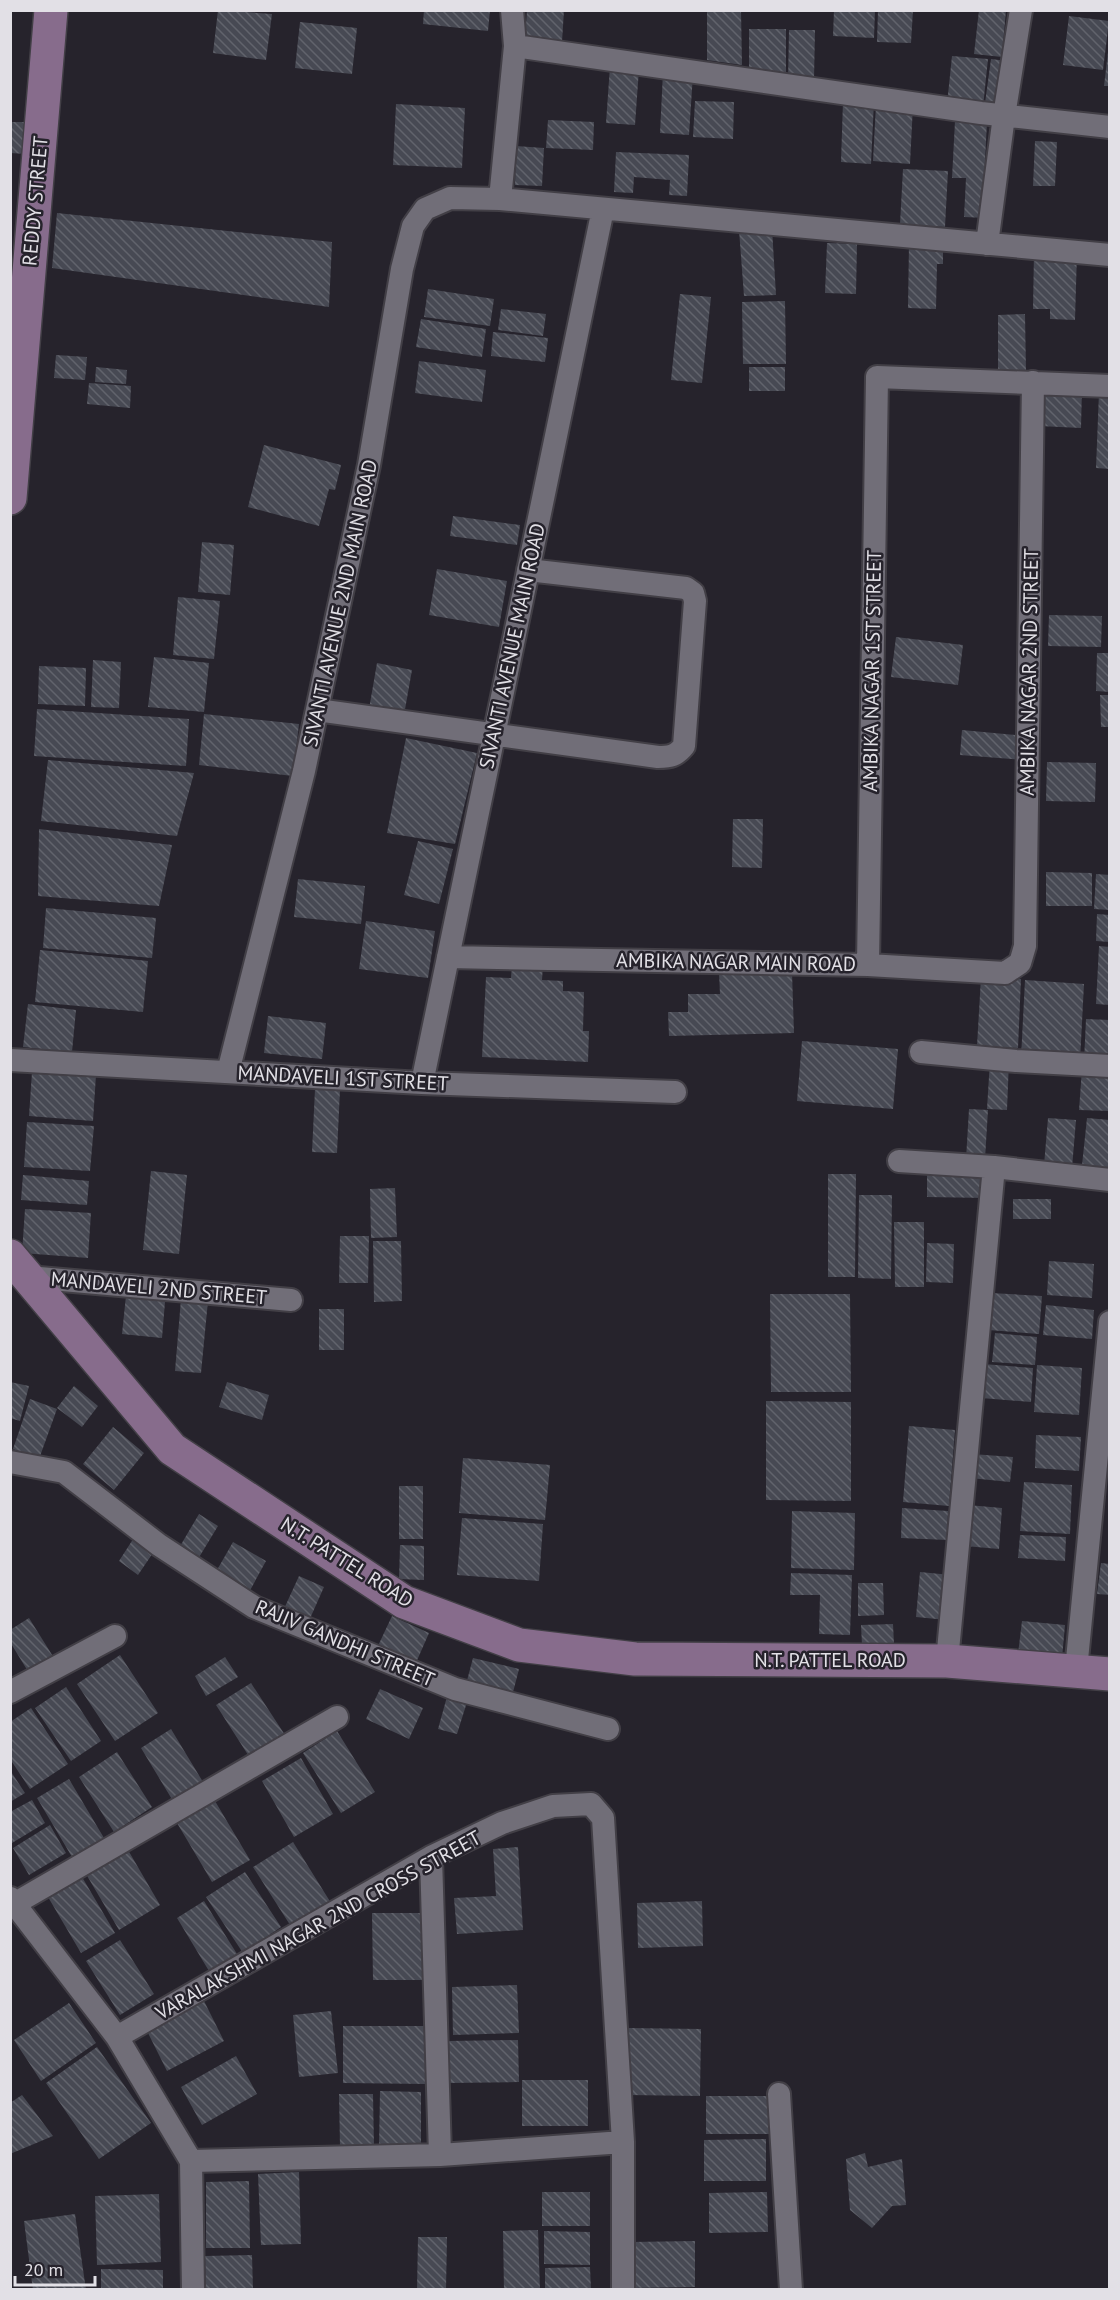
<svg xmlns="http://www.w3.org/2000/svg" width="1120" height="2300" viewBox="0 0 1120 2300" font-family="'PT Sans',sans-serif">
  <defs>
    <pattern id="building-back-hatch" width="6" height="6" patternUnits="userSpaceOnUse" patternTransform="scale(1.5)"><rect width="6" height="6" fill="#474953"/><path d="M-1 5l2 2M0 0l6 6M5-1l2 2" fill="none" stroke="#61636c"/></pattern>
  </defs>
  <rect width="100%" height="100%" fill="#26232c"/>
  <!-- building -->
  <path fill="url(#building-back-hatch)" d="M 218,10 L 272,14 L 266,60 L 213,53 Z
    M 424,10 L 490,10 L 488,31 L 423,24 Z
    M 527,10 L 564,10 L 562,42 L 525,39 Z
    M 707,10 L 741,10 L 742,65 L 707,60 Z
    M 834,10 L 875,10 L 874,38 L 833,36 Z
    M 878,10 L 913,10 L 911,43 L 877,42 Z
    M 979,10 L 1006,10 L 1002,57 L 974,54 Z
    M 1069,16 L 1109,21 L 1103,70 L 1063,65 Z
    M 300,22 L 357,28 L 352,74 L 295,68 Z
    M 749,29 L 786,29 L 786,74 L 749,73 Z
    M 789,30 L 815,30 L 814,80 L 788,80 Z
    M 1108,52 L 1110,52 L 1110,86 L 1104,86 Z
    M 952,56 L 988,59 L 983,107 L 947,104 Z
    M 991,59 L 1007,61 L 1001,105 L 985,103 Z
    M 610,66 L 639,69 L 635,125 L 606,123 Z
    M 663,72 L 693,74 L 689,135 L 660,133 Z
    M 695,101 L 734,102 L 733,139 L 693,137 Z
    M 843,101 L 874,102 L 871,164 L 841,162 Z
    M 396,104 L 465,108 L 462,168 L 393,165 Z
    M 876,104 L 913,105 L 910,164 L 873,161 Z
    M 548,120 L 594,122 L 593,150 L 546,148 Z
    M 955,121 L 987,122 L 984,181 L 986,218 L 964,217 L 966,178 L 952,178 Z
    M 10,122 L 29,122 L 26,154 L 10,153 Z
    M 1035,141 L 1057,142 L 1055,186 L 1033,186 Z
    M 516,146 L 544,148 L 542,186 L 515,185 Z
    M 616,152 L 689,155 L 687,196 L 669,195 L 670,180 L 634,177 L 633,193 L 614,192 Z
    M 903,169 L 948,171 L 945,227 L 900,224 Z
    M 57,213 L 332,242 L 329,307 L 52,268 Z
    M 772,228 L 776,295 L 744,296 L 739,230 Z
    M 827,243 L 857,244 L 856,294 L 825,293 Z
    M 909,243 L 943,244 L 943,264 L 937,264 L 936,309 L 908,308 Z
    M 1034,252 L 1077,253 L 1075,320 L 1050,319 L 1050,309 L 1033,309 Z
    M 428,289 L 494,299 L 490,326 L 424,317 Z
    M 680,294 L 711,297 L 702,383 L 671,380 Z
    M 785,301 L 786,364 L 743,364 L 742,302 Z
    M 501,309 L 546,314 L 543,336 L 498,330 Z
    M 1025,314 L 1026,372 L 998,372 L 998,315 Z
    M 421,319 L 486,329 L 482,357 L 416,347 Z
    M 493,332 L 548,338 L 545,362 L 491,356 Z
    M 56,355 L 87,357 L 85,380 L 54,378 Z
    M 419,361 L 486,370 L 482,402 L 415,393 Z
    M 96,367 L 127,370 L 126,384 L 95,382 Z
    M 749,367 L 785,367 L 785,391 L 749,391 Z
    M 89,383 L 131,386 L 130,408 L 87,404 Z
    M 1040,386 L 1082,388 L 1081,428 L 1039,426 Z
    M 1099,392 L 1110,393 L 1110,469 L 1096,468 Z
    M 264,445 L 341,465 L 335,490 L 329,489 L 319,526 L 248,507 Z
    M 453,516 L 520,525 L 517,545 L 450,536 Z
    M 202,542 L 234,545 L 230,595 L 198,592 Z
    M 437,569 L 507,581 L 499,627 L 429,615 Z
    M 178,597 L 220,601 L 214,659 L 173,655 Z
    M 1049,615 L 1102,616 L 1101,647 L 1048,646 Z
    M 896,637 L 963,645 L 958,685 L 891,677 Z
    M 1097,653 L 1110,653 L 1110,692 L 1096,691 Z
    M 154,657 L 209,663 L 204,712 L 148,707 Z
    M 93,660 L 121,662 L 119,708 L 91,707 Z
    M 377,663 L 412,670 L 404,715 L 369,709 Z
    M 39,666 L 86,668 L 85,706 L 38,704 Z
    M 1100,695 L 1110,695 L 1110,727 L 1101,727 Z
    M 37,709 L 189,719 L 186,766 L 34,756 Z
    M 204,714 L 299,724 L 293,776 L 199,765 Z
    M 962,730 L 1025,736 L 1023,760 L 960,755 Z
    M 406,738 L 477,753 L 455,844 L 387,833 Z
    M 48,760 L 194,773 L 177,836 L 41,821 Z
    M 1047,762 L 1096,763 L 1095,802 L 1046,801 Z
    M 733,819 L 763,819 L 762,868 L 732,867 Z
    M 39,829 L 172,845 L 159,906 L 38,896 Z
    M 418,841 L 453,849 L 439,904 L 404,895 Z
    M 1046,872 L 1092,873 L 1092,906 L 1046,906 Z
    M 1096,874 L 1110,875 L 1110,910 L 1094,909 Z
    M 298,879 L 365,886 L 361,924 L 294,917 Z
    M 46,908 L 156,918 L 152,958 L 43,948 Z
    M 1097,914 L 1110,915 L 1110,942 L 1096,941 Z
    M 366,921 L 435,931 L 428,978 L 359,969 Z
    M 1099,946 L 1110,947 L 1110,1005 L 1096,1004 Z
    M 40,950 L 148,961 L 143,1012 L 35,1002 Z
    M 512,963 L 543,965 L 542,980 L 563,981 L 563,991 L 584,992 L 583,1031 L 589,1031 L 588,1062 L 482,1057 L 486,977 L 511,978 Z
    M 792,972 L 794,1033 L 669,1036 L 668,1012 L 688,1012 L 688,994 L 720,994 L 719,973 Z
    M 981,977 L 1021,979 L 1018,1048 L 977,1046 Z
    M 1025,980 L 1084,984 L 1080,1061 L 1021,1058 Z
    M 28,1004 L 76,1010 L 72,1052 L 23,1047 Z
    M 268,1016 L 326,1023 L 322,1059 L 264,1053 Z
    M 1086,1019 L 1110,1020 L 1110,1062 L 1084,1061 Z
    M 802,1041 L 898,1049 L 893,1109 L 797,1101 Z
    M 990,1060 L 1009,1061 L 1007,1110 L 987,1109 Z
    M 1082,1069 L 1110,1070 L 1110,1111 L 1079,1110 Z
    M 32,1072 L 96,1075 L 93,1121 L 29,1116 Z
    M 315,1089 L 340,1090 L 337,1153 L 312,1152 Z
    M 969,1109 L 988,1110 L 985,1159 L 966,1159 Z
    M 1048,1118 L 1076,1120 L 1072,1168 L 1044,1165 Z
    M 1087,1118 L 1110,1120 L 1110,1168 L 1082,1165 Z
    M 27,1122 L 94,1126 L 90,1171 L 24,1167 Z
    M 927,1168 L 986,1169 L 986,1198 L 927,1197 Z
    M 151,1171 L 187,1175 L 179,1254 L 143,1250 Z
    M 828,1174 L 856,1174 L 855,1277 L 828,1277 Z
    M 23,1175 L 89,1181 L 87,1205 L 21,1200 Z
    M 395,1188 L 397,1237 L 371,1238 L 370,1189 Z
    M 859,1195 L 892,1195 L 891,1279 L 858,1278 Z
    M 1013,1199 L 1051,1199 L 1051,1219 L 1013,1219 Z
    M 25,1209 L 91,1213 L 88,1258 L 22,1253 Z
    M 894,1222 L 924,1222 L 924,1287 L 895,1287 Z
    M 340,1236 L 369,1236 L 368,1283 L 339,1283 Z
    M 373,1241 L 401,1241 L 402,1301 L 374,1302 Z
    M 927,1243 L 954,1244 L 953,1283 L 926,1282 Z
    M 1049,1261 L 1094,1264 L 1092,1298 L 1047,1295 Z
    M 127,1286 L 166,1290 L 162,1338 L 122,1334 Z
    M 991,1293 L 1042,1296 L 1039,1334 L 988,1330 Z
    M 770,1294 L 850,1294 L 851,1392 L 771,1392 Z
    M 181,1299 L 208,1301 L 201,1373 L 175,1371 Z
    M 1046,1305 L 1094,1310 L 1092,1339 L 1043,1335 Z
    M 319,1309 L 344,1309 L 344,1350 L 319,1350 Z
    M 995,1333 L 1037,1337 L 1035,1365 L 992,1362 Z
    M 983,1364 L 1033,1368 L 1031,1402 L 981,1398 Z
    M 1037,1365 L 1082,1368 L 1079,1415 L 1034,1412 Z
    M 10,1382 L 29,1386 L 20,1421 L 10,1418 Z
    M 227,1382 L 269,1395 L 262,1420 L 219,1407 Z
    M 74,1386 L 98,1406 L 82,1427 L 57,1408 Z
    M 30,1399 L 57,1409 L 39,1459 L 13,1449 Z
    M 766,1401 L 851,1402 L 851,1501 L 766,1500 Z
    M 909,1426 L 955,1430 L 949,1506 L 903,1502 Z
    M 113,1427 L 144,1453 L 114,1490 L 83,1464 Z
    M 1036,1435 L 1081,1437 L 1079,1471 L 1035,1468 Z
    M 972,1454 L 1013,1457 L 1010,1482 L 970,1478 Z
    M 463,1458 L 550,1465 L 545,1520 L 459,1513 Z
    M 1024,1482 L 1072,1485 L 1070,1534 L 1020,1531 Z
    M 399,1486 L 423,1486 L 423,1539 L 399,1539 Z
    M 968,1505 L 1002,1508 L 999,1549 L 965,1546 Z
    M 902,1508 L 948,1511 L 947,1540 L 901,1538 Z
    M 792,1511 L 855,1513 L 854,1570 L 791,1568 Z
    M 199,1514 L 218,1526 L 195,1564 L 176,1553 Z
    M 462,1518 L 543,1524 L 539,1581 L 457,1575 Z
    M 137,1533 L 157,1547 L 138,1575 L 119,1561 Z
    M 1020,1535 L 1066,1537 L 1065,1561 L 1018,1558 Z
    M 233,1542 L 266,1561 L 247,1596 L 213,1577 Z
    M 400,1545 L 424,1546 L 424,1580 L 399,1579 Z
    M 1101,1563 L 1110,1564 L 1110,1595 L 1097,1594 Z
    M 920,1572 L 951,1575 L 947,1620 L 916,1617 Z
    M 791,1573 L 852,1575 L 850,1635 L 819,1634 L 820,1595 L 790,1595 Z
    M 299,1576 L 324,1587 L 308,1623 L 283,1611 Z
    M 858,1583 L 883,1583 L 884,1615 L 858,1616 Z
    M 392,1616 L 429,1633 L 415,1665 L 377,1648 Z
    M 29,1618 L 54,1658 L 29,1673 L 10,1642 L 10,1630 Z
    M 1022,1621 L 1065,1625 L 1062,1658 L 1018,1654 Z
    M 893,1624 L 894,1644 L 862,1645 L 861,1625 Z
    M 120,1655 L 158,1713 L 115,1741 L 77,1684 Z
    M 225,1657 L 238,1677 L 206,1696 L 195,1676 Z
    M 473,1658 L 519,1669 L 511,1700 L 465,1688 Z
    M 251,1683 L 285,1735 L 250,1758 L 216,1705 Z
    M 66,1687 L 101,1741 L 71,1761 L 35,1708 Z
    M 380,1689 L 423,1708 L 409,1739 L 366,1719 Z
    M 448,1693 L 468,1699 L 457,1734 L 438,1729 Z
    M 31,1708 L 68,1764 L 30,1789 L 10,1759 L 10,1722 Z
    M 171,1729 L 203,1782 L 173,1801 L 141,1748 Z
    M 337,1731 L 375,1792 L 341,1813 L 303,1753 Z
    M 117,1752 L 152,1807 L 114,1832 L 79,1777 Z
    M 301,1758 L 333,1814 L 294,1837 L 262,1781 Z
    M 10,1770 L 25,1793 L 10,1802 Z
    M 69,1779 L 104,1838 L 72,1857 L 37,1798 Z
    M 32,1800 L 45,1823 L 12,1843 L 10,1812 Z
    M 215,1801 L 250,1860 L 212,1882 L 177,1823 Z
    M 50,1825 L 66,1853 L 29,1875 L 13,1848 Z
    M 293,1842 L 331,1903 L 292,1928 L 253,1867 Z
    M 518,1847 L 523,1930 L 457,1934 L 454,1898 L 496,1896 L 493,1849 Z
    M 128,1850 L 160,1905 L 119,1930 L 86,1874 Z
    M 245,1872 L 281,1927 L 243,1953 L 206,1897 Z
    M 82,1877 L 115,1933 L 81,1953 L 48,1897 Z
    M 204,1901 L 237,1954 L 209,1971 L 177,1918 Z
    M 702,1901 L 703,1946 L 638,1948 L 637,1903 Z
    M 372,1913 L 425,1913 L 426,1980 L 373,1980 Z
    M 120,1940 L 154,1994 L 120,2015 L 86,1961 Z
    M 517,1985 L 519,2033 L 453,2035 L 452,1987 Z
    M 203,1999 L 224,2041 L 167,2071 L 146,2029 Z
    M 69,2003 L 96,2043 L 41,2081 L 14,2040 Z
    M 331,2011 L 338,2073 L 299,2077 L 293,2015 Z
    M 343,2026 L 427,2026 L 427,2084 L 343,2083 Z
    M 628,2028 L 701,2029 L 700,2096 L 628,2095 Z
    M 518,2040 L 519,2082 L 449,2083 L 448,2041 Z
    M 97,2047 L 151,2123 L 99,2159 L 46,2083 Z
    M 236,2056 L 257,2094 L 202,2125 L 181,2087 Z
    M 522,2080 L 588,2080 L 588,2126 L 522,2126 Z
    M 380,2091 L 421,2092 L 421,2146 L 379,2146 Z
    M 339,2094 L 373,2094 L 374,2147 L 340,2147 Z
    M 22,2095 L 53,2136 L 10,2154 L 10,2103 Z
    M 706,2096 L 773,2096 L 773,2134 L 706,2134 Z
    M 766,2139 L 766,2181 L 704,2181 L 704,2140 Z
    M 865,2153 L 868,2167 L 902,2159 L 906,2205 L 892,2206 L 872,2228 L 850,2210 L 846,2159 Z
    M 299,2172 L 301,2244 L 261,2245 L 258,2174 Z
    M 249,2181 L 250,2248 L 206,2248 L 206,2182 Z
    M 542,2192 L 590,2192 L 590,2226 L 542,2226 Z
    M 767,2192 L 768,2232 L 709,2233 L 709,2193 Z
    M 159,2194 L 161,2262 L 97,2265 L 95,2196 Z
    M 75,2214 L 86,2290 L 33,2290 L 24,2221 Z
    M 538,2230 L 540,2290 L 504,2290 L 503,2231 Z
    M 544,2231 L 590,2232 L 590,2265 L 544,2264 Z
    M 418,2237 L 447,2237 L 446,2290 L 417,2290 Z
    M 695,2241 L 695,2287 L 630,2288 L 630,2242 Z
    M 252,2255 L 253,2290 L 206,2290 L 205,2256 Z
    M 590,2267 L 591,2290 L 545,2290 L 545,2268 Z
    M 101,2269 L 163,2270 L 163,2290 L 101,2290 Z"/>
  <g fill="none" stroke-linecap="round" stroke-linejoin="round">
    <defs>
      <path id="street" d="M 515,46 L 981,113 L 1110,127
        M 500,199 L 515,46 L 512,10
        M 987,244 L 1004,116 L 1021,10
        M 317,710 L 658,757 C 670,757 676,756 684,746 L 695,601 L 693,593 L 686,588 L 528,570
        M 448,957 L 868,965 L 1005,973 L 1020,963 L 1025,946 L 1033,382
        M 868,965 L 877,377 L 1110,386
        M 921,1052 L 1016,1061 L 1110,1066
        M 10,1060 L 422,1083 L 675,1092
        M 228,1072 L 304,771 L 369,465 L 402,269 L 413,226 L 425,209 L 450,198 L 500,199 L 1110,255
        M 422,1083 L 603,209
        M 899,1161 L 994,1167 L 1110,1180
        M 28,1277 L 291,1300
        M 10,1462 L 64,1472 L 159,1545 L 254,1607 L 455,1689 L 608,1729
        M 947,1661 L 994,1167
        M 1076,1670 L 1110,1322
        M 10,1692 L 115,1636
        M 431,1857 L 440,2155
        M 10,1898 L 117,2037 L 191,2161 L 193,2290
        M 14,1904 L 337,1717
        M 117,2037 L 431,1857 L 502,1823 L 553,1806 L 591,1804 L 603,1818 L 623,2142 L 623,2290
        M 779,2094 L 791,2290
        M 191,2161 L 440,2155 L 623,2142"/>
      <path id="secondary" d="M 10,498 L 51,10
        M 10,1256 L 172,1449 L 404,1602 L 519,1645 L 635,1659 L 947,1661 L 1110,1674"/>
    </defs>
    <!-- street casing -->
    <use href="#street" stroke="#423f46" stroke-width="26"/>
    <!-- secondary casing -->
    <use href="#secondary" stroke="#423f46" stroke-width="36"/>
    <!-- street -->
    <use href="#street" stroke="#716e78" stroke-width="22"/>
    <!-- secondary -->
    <use href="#secondary" stroke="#876c8c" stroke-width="33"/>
  </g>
  <g text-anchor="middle" stroke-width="5" stroke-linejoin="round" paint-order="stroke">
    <!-- street labels -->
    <g font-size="20" fill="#e2e0e6" stroke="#26232c">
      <text transform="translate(35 201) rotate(-85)" y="7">REDDY STREET</text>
      <text transform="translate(340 603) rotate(-78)" y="7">SIVANTI AVENUE 2ND MAIN ROAD</text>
      <text transform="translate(512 646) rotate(-78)" y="7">SIVANTI AVENUE MAIN ROAD</text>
      <text transform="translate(872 671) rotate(-89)" y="7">AMBIKA NAGAR 1ST STREET</text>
      <text transform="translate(1029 672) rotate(-89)" y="7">AMBIKA NAGAR 2ND STREET</text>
      <text transform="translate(736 962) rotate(1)" y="7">AMBIKA NAGAR MAIN ROAD</text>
      <text transform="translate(343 1078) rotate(3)" y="7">MANDAVELI 1ST STREET</text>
      <text transform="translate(159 1288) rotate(5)" y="7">MANDAVELI 2ND STREET</text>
      <text transform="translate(347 1562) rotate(32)" y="7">N.T. PATTEL ROAD</text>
      <text transform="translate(345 1643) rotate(23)" y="7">RAJIV GANDHI STREET</text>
      <text x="830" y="1667">N.T. PATTEL ROAD</text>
      <text transform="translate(318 1925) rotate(-29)" y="7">VARALAKSHMI NAGAR 2ND CROSS STREET</text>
    </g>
  </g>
  <!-- border -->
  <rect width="1120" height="2300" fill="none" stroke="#e2e0e6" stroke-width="24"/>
  <!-- scale -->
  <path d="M15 2276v9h80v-9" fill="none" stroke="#e2e0e6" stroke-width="3"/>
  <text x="24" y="2276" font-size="18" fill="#e2e0e6" stroke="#26232c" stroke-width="4.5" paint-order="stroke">20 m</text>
</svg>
